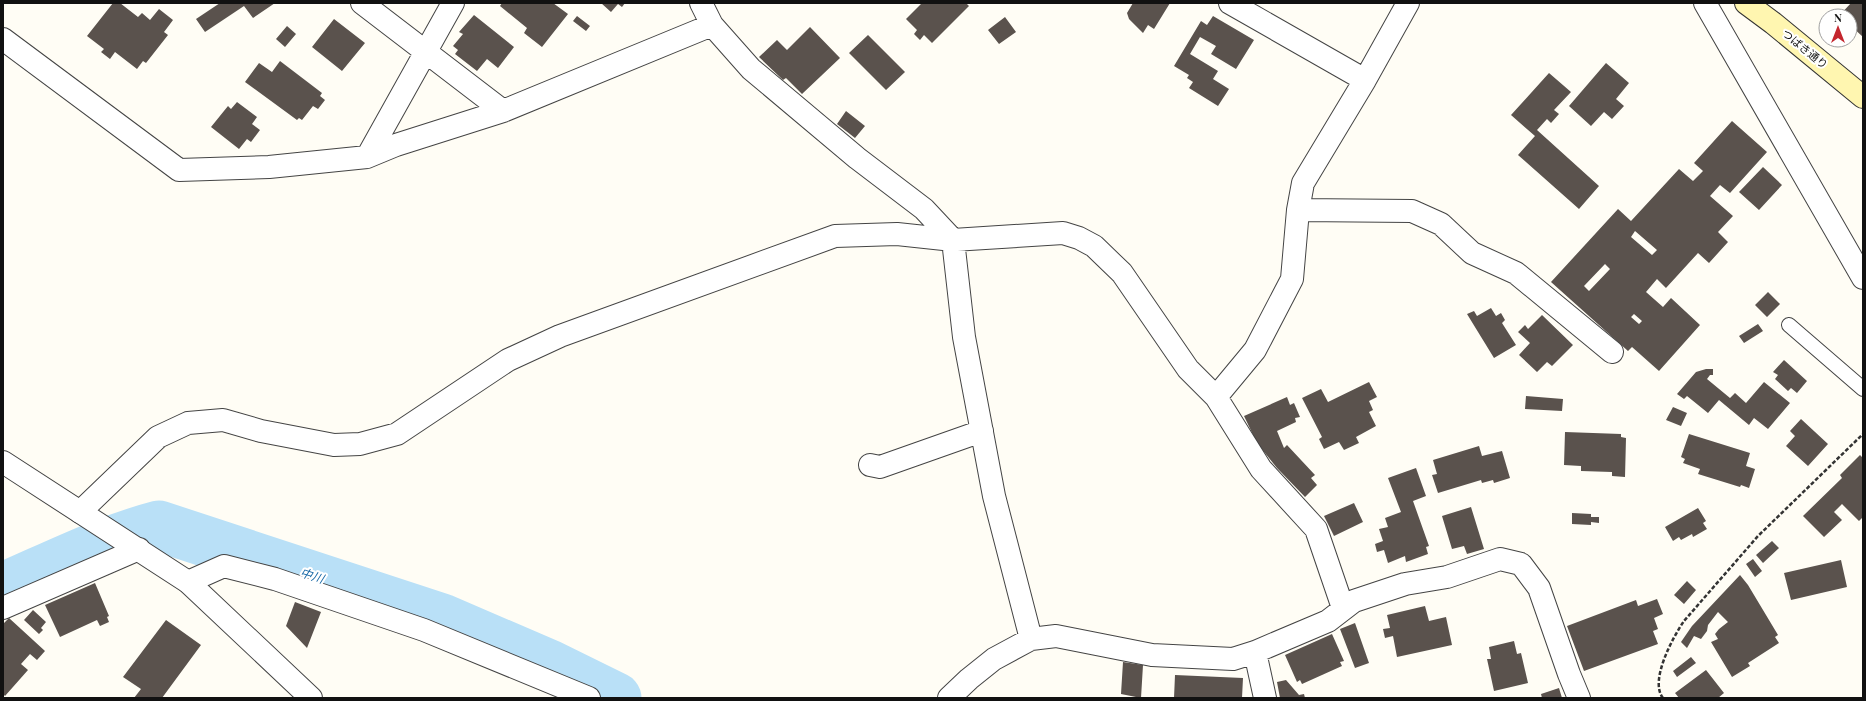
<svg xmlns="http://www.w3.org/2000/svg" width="1866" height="701" viewBox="0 0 1866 701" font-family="'Playfair Display','Noto Sans JP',serif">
  <rect width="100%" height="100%" fill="#fffdf5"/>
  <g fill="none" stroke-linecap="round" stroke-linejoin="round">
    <!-- river -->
    <path stroke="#b9e0f7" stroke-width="51" d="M 3,588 C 54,566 105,540 159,526 L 442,619 L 549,665 L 616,698"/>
  </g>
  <!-- building -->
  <path fill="#5a524d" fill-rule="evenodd" d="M 113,3 L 120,3 L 138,17 L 142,13 L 150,20 L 159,9 L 173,20 L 164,32 L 168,35 L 146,63 L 143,61 L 137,69 L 115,52 L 110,59 L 101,52 L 104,49 L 87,36 Z
    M 220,3 L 275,3 L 253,18 L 244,6 L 205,32 L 196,19 Z
    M 502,3 L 553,3 L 568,14 L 542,47 L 524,33 L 527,28 L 500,6 Z
    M 601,3 L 625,3 L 622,7 L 618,4 L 611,12 Z
    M 922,3 L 966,3 L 969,6 L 932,43 L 924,35 L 920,40 L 914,34 L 917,30 L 906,19 Z
    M 1133,3 L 1170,3 L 1154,29 L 1148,25 L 1143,33 L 1129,19 L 1127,13 Z
    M 1851,3 L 1863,3 L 1863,37 L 1850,25 L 1850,16 L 1839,16 Z
    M 474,15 L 514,47 L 498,68 L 487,59 L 477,71 L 455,54 L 458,50 L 453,46 L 463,34 L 459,32 Z
    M 577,16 L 590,26 L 586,31 L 573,21 Z
    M 1213,16 L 1254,40 L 1236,69 L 1211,54 L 1216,46 L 1200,37 L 1190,54 L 1218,71 L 1213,79 L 1229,89 L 1218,106 L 1189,88 L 1193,82 L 1187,78 L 1189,75 L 1174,66 L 1201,21 L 1207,25 Z
    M 1005,17 L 1016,32 L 999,44 L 988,30 Z
    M 334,19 L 365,43 L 342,71 L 312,47 Z
    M 287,26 L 296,34 L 285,47 L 276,39 Z
    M 810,27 L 840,58 L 802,94 L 786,78 L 783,80 L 759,57 L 777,40 L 787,50 Z
    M 868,35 L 905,72 L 886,90 L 849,53 Z
    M 280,61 L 322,93 L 320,96 L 325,100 L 318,109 L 313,106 L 302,120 L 299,118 L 297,120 L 245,82 L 259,63 L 272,72 Z
    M 1606,63 L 1629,83 L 1616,99 L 1624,106 L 1612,119 L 1604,112 L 1591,126 L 1569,106 Z
    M 1549,73 L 1571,92 L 1554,110 L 1559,114 L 1551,123 L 1547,119 L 1537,130 L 1599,186 L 1579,209 L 1518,155 L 1535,136 L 1511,115 Z
    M 237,102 L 257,117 L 252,124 L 260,130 L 251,142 L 247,139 L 239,149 L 211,127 L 228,106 L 231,109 Z
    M 846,111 L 865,126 L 855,138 L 837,124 Z
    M 1732,121 L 1767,152 L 1730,193 L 1720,185 L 1710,196 L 1733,216 L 1718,232 L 1728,242 L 1709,263 L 1698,253 L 1666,288 L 1657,279 L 1646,292 L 1663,307 L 1671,298 L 1700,325 L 1659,371 L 1632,347 L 1628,351 L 1551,282 L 1618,209 L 1631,221 L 1679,169 L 1693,181 L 1703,171 L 1694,163 ZM 1635,231 L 1657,250 L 1652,255 L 1631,237 ZM 1605,264 L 1610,269 L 1589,291 L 1584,286 ZM 1634,314 L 1642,321 L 1639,324 L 1631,317 Z
    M 1763,167 L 1782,185 L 1759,210 L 1739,192 Z
    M 1768,292 L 1780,304 L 1767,317 L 1755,305 Z
    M 1491,308 L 1496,316 L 1501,313 L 1505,320 L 1502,323 L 1516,345 L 1494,358 L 1467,314 L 1474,311 L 1477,316 Z
    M 1542,315 L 1573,345 L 1552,366 L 1547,362 L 1537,372 L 1519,355 L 1530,343 L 1518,332 L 1525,325 L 1528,329 Z
    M 1758,324 L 1763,331 L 1744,343 L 1739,336 Z
    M 1784,360 L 1807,381 L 1797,393 L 1791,388 L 1788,391 L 1775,379 L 1778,375 L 1773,372 Z
    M 1706,369 L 1713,369 L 1713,375 L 1710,375 L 1707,379 L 1730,398 L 1735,393 L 1746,403 L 1764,382 L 1790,403 L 1768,429 L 1754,418 L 1749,425 L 1719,400 L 1708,413 L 1687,396 L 1684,399 L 1677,394 L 1696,372 Z
    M 1369,382 L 1377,397 L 1369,401 L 1373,410 L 1369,412 L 1376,426 L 1356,437 L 1359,443 L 1344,450 L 1339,442 L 1324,449 L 1319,439 L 1322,437 L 1302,398 L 1321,389 L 1328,402 Z
    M 1526,396 L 1563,399 L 1562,411 L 1525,409 Z
    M 1287,397 L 1290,405 L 1294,403 L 1300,417 L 1295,418 L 1296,422 L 1277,431 L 1284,448 L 1287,445 L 1315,475 L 1311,478 L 1317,485 L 1305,497 L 1277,468 L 1257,443 L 1244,416 Z
    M 1673,407 L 1687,413 L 1681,426 L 1666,420 Z
    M 1801,419 L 1828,444 L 1808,466 L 1786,446 L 1795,436 L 1790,431 Z
    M 1565,432 L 1621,434 L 1621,437 L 1626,438 L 1625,477 L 1612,476 L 1612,472 L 1581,471 L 1581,466 L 1564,465 Z
    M 1689,434 L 1750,453 L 1746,466 L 1755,469 L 1749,488 L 1741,485 L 1740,487 L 1698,474 L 1700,469 L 1683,463 L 1685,459 L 1681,457 Z
    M 1479,446 L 1482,456 L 1502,451 L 1510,478 L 1494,483 L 1493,480 L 1482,483 L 1481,480 L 1438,493 L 1432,475 L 1437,474 L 1433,460 Z
    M 1860,455 L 1863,458 L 1863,517 L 1859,521 L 1842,504 L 1834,512 L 1842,520 L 1824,537 L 1803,516 L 1842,478 L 1840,475 Z
    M 1416,468 L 1426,496 L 1413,501 L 1429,546 L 1426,547 L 1428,554 L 1406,562 L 1405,556 L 1388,563 L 1384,550 L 1377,552 L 1375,544 L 1383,541 L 1379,529 L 1388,527 L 1385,518 L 1401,512 L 1388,478 Z
    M 1354,503 L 1363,522 L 1334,536 L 1324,516 Z
    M 1471,507 L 1484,549 L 1467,554 L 1464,546 L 1452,549 L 1442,516 Z
    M 1698,508 L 1706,521 L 1703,523 L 1707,529 L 1693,537 L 1692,534 L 1681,540 L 1679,537 L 1673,541 L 1665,527 Z
    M 1572,513 L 1591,514 L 1591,517 L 1599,517 L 1599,523 L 1591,522 L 1591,525 L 1572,524 Z
    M 1772,541 L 1779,548 L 1763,563 L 1756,555 Z
    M 1753,559 L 1762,571 L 1755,577 L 1746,564 Z
    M 1841,560 L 1847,587 L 1791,600 L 1784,573 Z
    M 1740,575 L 1748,585 L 1778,635 L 1775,637 L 1779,643 L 1748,663 L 1750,666 L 1732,677 L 1711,642 L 1718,639 L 1715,634 L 1719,629 L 1728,622 L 1718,612 L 1708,625 L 1707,631 L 1701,639 L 1694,636 L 1687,648 L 1681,642 L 1692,626 Z
    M 1687,581 L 1696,590 L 1684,604 L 1674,595 Z
    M 95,583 L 109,616 L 107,617 L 109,622 L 100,626 L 97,620 L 60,637 L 45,605 Z
    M 1657,599 L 1663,614 L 1654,618 L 1658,629 L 1653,631 L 1658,644 L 1584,671 L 1567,626 L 1636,600 L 1638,606 Z
    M 295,602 L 321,612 L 307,648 L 286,626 Z
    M 1425,606 L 1429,621 L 1446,617 L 1452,645 L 1397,657 L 1393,636 L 1385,638 L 1383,629 L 1390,628 L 1387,615 Z
    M 33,610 L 46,622 L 41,628 L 43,630 L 39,634 L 24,620 Z
    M 9,618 L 45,651 L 37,660 L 30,654 L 21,664 L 28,670 L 5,696 L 3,694 L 3,624 Z
    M 166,620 L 201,645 L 162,698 L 134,698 L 141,689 L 123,677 Z
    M 1355,623 L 1369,663 L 1355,668 L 1340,629 Z
    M 1332,634 L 1344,661 L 1340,662 L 1342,666 L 1302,684 L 1300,680 L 1297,682 L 1285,655 Z
    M 1514,641 L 1517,654 L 1521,653 L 1528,683 L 1494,691 L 1487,659 L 1491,659 L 1489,647 Z
    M 1691,657 L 1696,663 L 1677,677 L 1673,671 Z
    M 1123,662 L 1143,665 L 1141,698 L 1121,694 Z
    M 1706,670 L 1724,693 L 1718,698 L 1679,698 L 1675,693 Z
    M 1175,675 L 1243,678 L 1242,698 L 1174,698 Z
    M 1286,680 L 1299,695 L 1304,694 L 1305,698 L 1280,698 L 1277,682 Z
    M 1559,688 L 1562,698 L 1542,698 L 1541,694 Z"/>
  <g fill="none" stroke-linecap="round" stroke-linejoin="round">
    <defs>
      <path id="service" d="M 1789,325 L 1863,389"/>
      <path id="minor" d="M 362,3 L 503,111
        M 701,3 L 712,25 L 751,69 L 857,158 L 924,209 L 953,240 L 964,337 L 994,496 L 1031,639
        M 1230,3 L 1365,80
        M 1705,3 L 1863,278
        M 3,39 L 179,170 L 269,167 L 367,157 L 453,3
        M 367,157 L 396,145 L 503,111 L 712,25
        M 1298,210 L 1412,211 L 1441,224 L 1472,253 L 1516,273 L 1612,352
        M 1216,397 L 1255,350 L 1292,279 L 1298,210 L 1303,183 L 1365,80 L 1408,3
        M 870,465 L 880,467 L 982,431
        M 80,512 L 158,437 L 188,423 L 223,420 L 261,431 L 334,445 L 360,444 L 397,434 L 508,360 L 560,336 L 835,236 L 897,234 L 953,240 L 1063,233 L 1079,238 L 1094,246 L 1122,273 L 1188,369 L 1216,397 L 1261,469 L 1316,529 L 1343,608
        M 188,582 L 224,566 L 275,579 L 424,630 L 589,698
        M 3,608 L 139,549
        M 1255,652 L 1265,698
        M 949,698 L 969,679 L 994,659 L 1031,639 L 1056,636 L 1152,655 L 1233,659 L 1255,652 L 1328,621 L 1354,601 L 1405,584 L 1447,577 L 1500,559 L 1521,564 L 1539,588 L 1569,674 L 1579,698"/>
      <path id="tertiary" d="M 3,462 L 188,582 L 311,698"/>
      <path id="secondary" d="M 1746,3 L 1773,23 L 1863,97"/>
    </defs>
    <!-- service casing -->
    <use href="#service" stroke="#444" stroke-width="16"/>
    <!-- minor casing -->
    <use href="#minor" stroke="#444" stroke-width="24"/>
    <!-- tertiary casing -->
    <use href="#tertiary" stroke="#444" stroke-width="24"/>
    <!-- secondary casing -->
    <use href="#secondary" stroke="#333" stroke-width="24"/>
    <!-- path -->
    <path stroke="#333" stroke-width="2.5" stroke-dasharray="4 2" stroke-linecap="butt" d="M 1663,698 C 1649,681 1673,637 1684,621 L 1758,536 L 1863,434"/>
    <!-- service -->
    <use href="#service" stroke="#fff" stroke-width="14"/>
    <!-- minor -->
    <use href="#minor" stroke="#fff" stroke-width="22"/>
    <!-- tertiary -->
    <use href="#tertiary" stroke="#fff" stroke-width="22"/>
    <!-- secondary -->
    <use href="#secondary" stroke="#fff6b0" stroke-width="22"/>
  </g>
  <g text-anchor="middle" stroke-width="4" stroke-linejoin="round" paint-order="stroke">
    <!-- street labels -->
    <g font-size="11" fill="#111" stroke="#fff">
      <text transform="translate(1805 49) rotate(39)" y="4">つばき通り</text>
    </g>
    <!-- water labels -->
    <g font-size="12" font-style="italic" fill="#1768a6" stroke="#fff">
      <text transform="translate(312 576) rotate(18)" y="4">中川</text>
    </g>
  </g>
  <!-- border -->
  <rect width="1866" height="701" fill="none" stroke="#111111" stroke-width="8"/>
  <!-- north arrow -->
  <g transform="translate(1838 28)"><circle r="19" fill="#ffffff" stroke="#a0a0a0"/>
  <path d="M0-3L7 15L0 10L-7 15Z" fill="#c4262e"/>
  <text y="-6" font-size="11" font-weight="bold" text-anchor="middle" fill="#111111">N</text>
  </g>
</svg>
